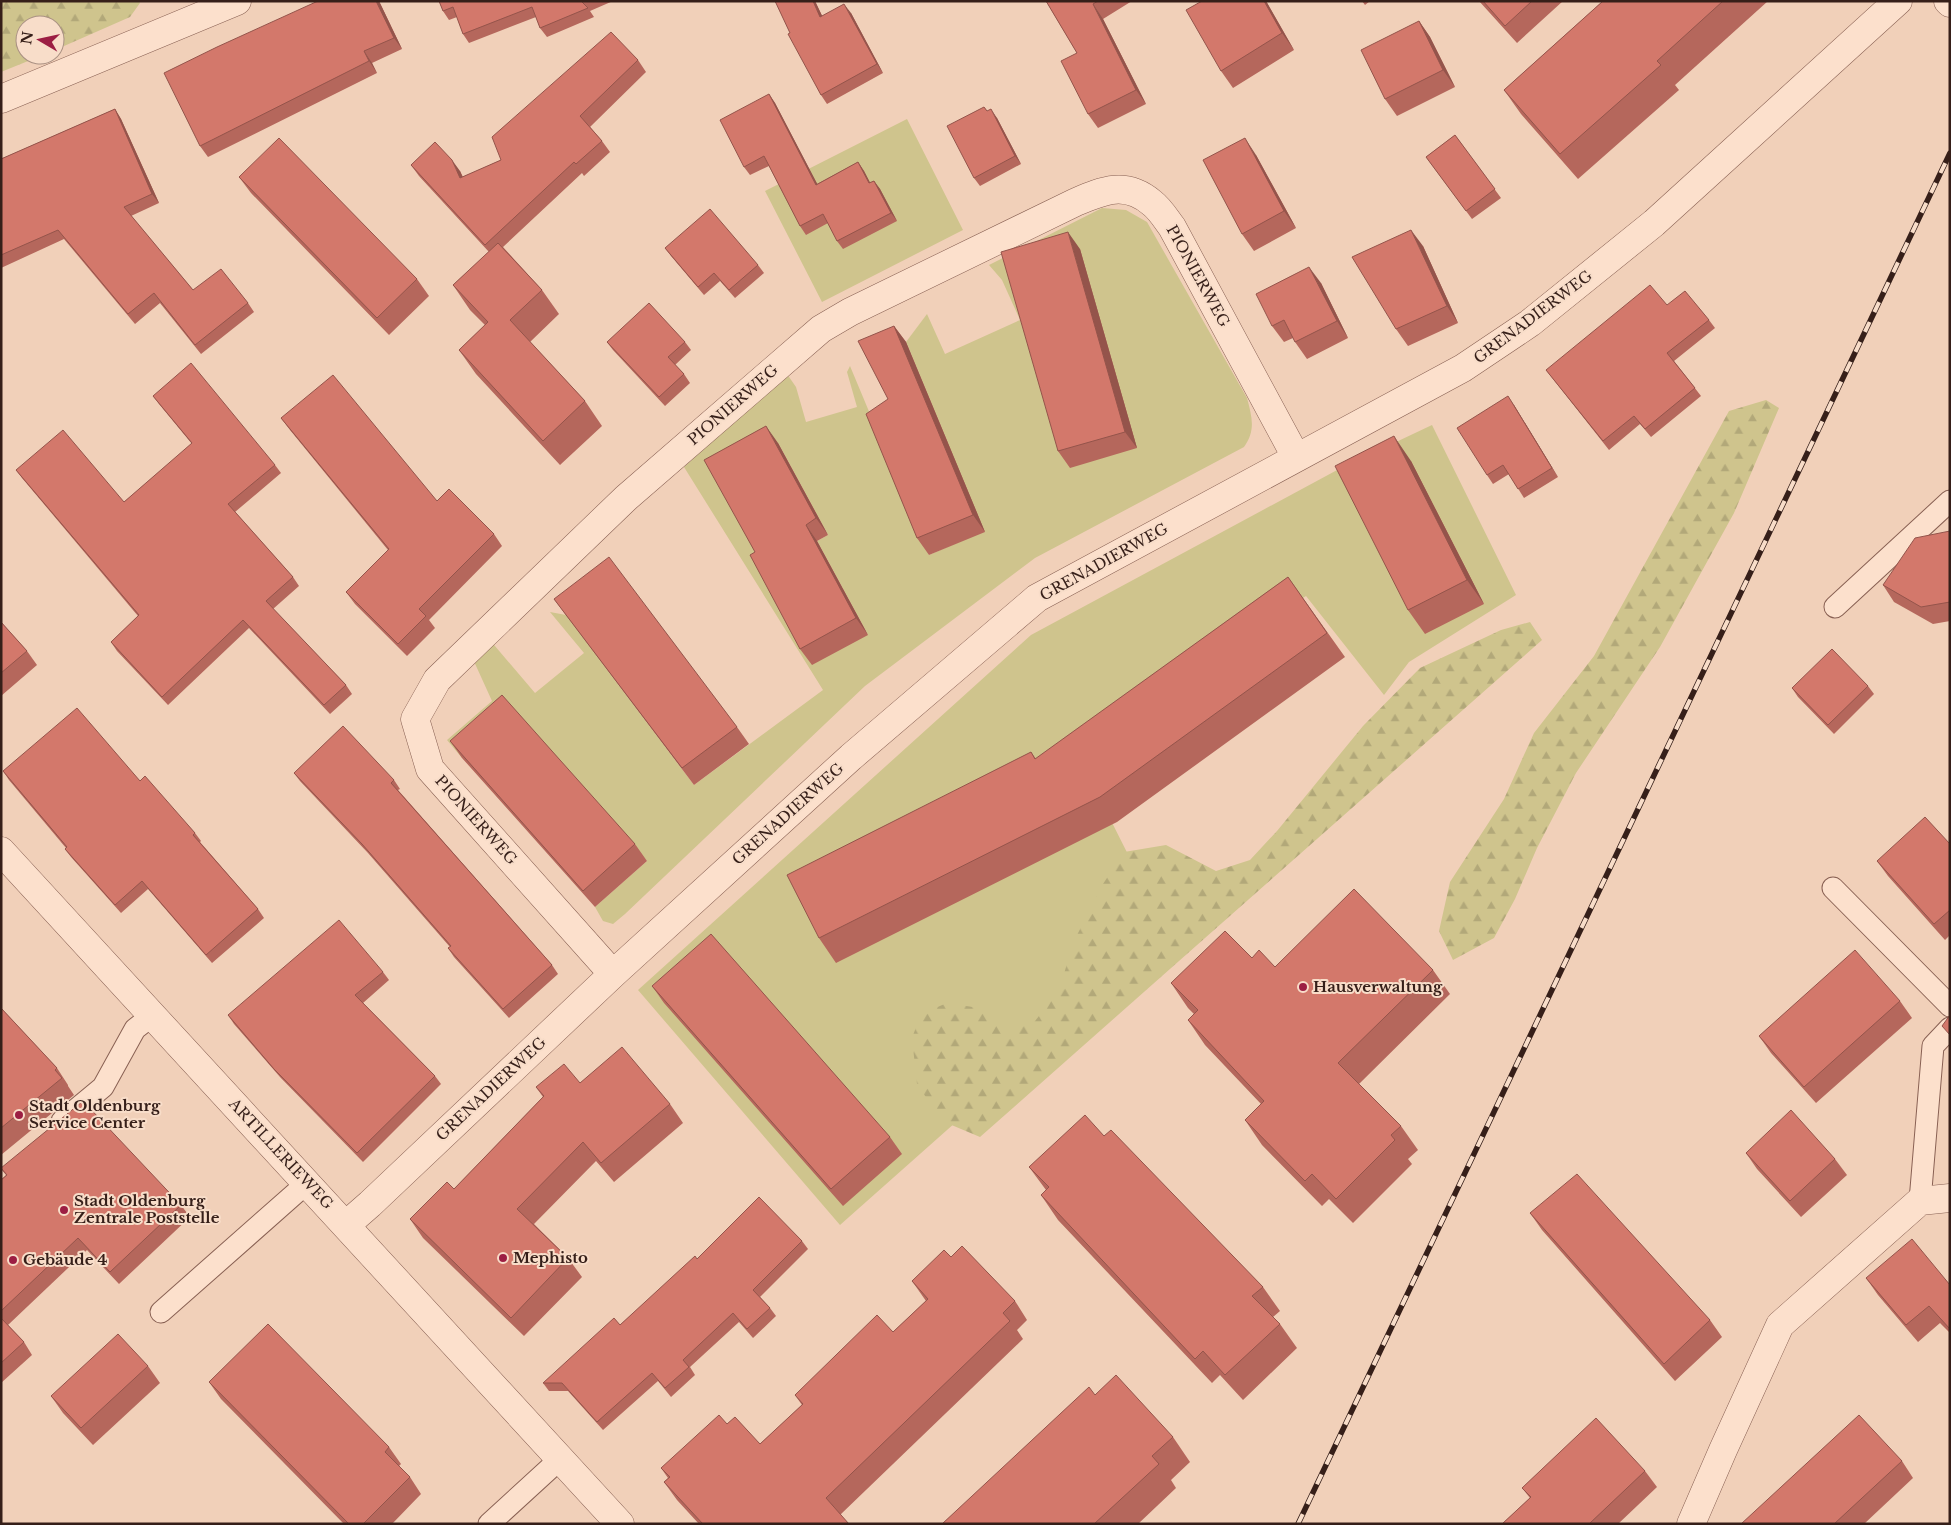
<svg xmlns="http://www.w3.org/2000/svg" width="1951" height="1525" viewBox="0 0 1951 1525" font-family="'Libre Baskerville',serif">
  <defs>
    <pattern id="forest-firs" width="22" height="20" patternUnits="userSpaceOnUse" patternTransform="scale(1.25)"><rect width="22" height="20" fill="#cfc48d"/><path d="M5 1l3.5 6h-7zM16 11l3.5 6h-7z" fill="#b2a879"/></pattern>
  </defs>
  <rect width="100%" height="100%" fill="#f1d0b9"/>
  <!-- green -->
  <path fill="#cfc48d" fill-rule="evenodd" d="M 907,119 L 963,230 L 822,302 L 765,191 Z
    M 1102,208 L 1126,210 L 1147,222 L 1247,398 C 1252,417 1256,430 1244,447 L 1035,558 L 865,686 L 625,914 L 613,924 L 603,921 L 595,907 L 647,861 L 514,712 L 462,758 L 447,740 L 492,701 L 472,657 L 489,639 L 535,693 L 584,653 L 550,612 L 566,615 L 694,785 L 823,690 L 684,467 L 787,374 L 796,387 L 806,422 L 857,407 L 847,372 L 850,366 L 929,555 L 984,531 L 906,342 L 927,314 L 945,354 L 1020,320 L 1002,280 L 989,265 ZM 778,443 L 828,535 L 817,541 L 868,635 L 766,569 Z
    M 1432,425 L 1516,595 L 1409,662 L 1384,695 L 1306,596 L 1075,749 L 1168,934 L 840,1225 L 638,990 L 1031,635 L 1339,469 Z"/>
  <!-- forest -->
  <path fill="url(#forest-firs)" d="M 1,1 L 139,1 L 140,3 L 130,17 L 55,50 L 55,25 L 25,25 L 25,55 L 43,55 L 1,72 Z
    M 1766,400 L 1779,408 L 1734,513 L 1660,647 L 1576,773 L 1537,848 L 1515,899 L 1494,938 L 1453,960 L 1439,931 L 1450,882 L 1504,799 L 1534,733 L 1594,656 L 1729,411 Z
    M 1530,622 L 1542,640 L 980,1137 L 942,1121 L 917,1084 L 912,1038 L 921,1014 L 947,1003 L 979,1008 L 1009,1024 L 1032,1025 L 1059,990 L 1074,941 L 1103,884 L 1124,852 L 1166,845 L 1216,871 L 1250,860 L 1277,831 L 1363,726 L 1420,668 L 1501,630 Z"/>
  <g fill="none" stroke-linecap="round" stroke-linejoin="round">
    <defs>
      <path id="lane" d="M 1835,607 L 1950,501
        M 1833,888 L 1950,1006
        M 62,1121 L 103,1087 L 135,1029 L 153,1015
        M 1920,1201 L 1933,1046 L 1950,1028
        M 161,1312 L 307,1183
        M 489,1524 L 560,1459"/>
      <path id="street" d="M 1948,1 L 1950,3
        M 1,99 L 237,1
        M 1,851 L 620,1524
        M 613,974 L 430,769 L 415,719 L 437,680 L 626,498 L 821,329 L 850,312 L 1076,202 C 1104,190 1126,181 1152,203 C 1160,209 1166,219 1172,227 L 1296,457
        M 346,1225 L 370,1204 L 613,974 L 851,757 L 1037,598 L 1463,368 L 1530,323 L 1654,223 L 1898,1
        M 1691,1524 L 1723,1450 L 1780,1325 L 1920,1201 L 1950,1198"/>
    </defs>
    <!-- lane casing -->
    <use href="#lane" stroke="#886053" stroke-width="23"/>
    <!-- street casing -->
    <use href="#street" stroke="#886053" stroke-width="29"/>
    <!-- lane -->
    <use href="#lane" stroke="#fce0cc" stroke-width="21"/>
    <!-- street -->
    <use href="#street" stroke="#fce0cc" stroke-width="28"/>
    <defs>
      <path id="rail" d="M 1298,1524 L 1950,153"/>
    </defs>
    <!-- rail casing -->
    <use href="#rail" stroke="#361f19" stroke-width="5.5"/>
    <!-- rail -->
    <use href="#rail" stroke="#f8ddc9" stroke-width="4" stroke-dasharray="11" stroke-linecap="butt"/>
  </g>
  <!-- wall -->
  <path fill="#b5675c" d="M 379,1 L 402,49 L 372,63 L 377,73 L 208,157 L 200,146 Z
    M 439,1 L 613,1 L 590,11 L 594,17 L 547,37 L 540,28 L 536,17 L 469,43 L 463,34 L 457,17 L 449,20 L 443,11 Z
    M 775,1 L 815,1 L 822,16 L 851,13 L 883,73 L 827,104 L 821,95 Z
    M 1046,1 L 1132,1 L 1103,19 L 1146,104 L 1098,128 L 1088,114 L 1077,53 Z
    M 1202,1 L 1266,1 L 1294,50 L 1233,88 L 1221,71 Z
    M 1362,1 L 1370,1 L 1365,5 Z
    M 1479,1 L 1563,1 L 1517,43 Z
    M 1603,1 L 1768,1 L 1675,85 L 1679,90 L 1578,179 L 1521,114 L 1504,90 Z
    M 1419,21 L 1430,37 L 1455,87 L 1397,116 L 1385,99 Z
    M 638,60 L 646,72 L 590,127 L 602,141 L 610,152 L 584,176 L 582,173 L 503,247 L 542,290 L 559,314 L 530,342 L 585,401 L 602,426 L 560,465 L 476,374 L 459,350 L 485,325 L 470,310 L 453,285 L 489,252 L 419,176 L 411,165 L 460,171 L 463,177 L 501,160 Z
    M 769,94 L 775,103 L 817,184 L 858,162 L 864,171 L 870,183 L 874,181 L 880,189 L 897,221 L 843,249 L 837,241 L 828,223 L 806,235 L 800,226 L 769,166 L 750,175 L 744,167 Z
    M 984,107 L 987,111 L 997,118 L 1021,164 L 980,186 L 974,178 Z
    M 115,109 L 121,119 L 159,203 L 131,216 L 193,290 L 248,303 L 254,312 L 201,354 L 160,303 L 135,324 L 64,239 L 1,268 L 1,159 Z
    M 1455,135 L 1501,198 L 1472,219 L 1426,157 Z
    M 1256,155 L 1296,228 L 1254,251 L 1242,234 Z
    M 239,177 L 417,279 L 429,296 L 389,335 L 251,193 Z
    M 1423,246 L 1458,323 L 1408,346 L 1396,329 Z
    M 665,248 L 758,265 L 764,273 L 735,298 L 720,281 L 704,295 L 671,256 Z
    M 1080,249 L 1137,448 L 1070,468 L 1058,451 Z
    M 1321,283 L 1348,338 L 1307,359 L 1295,342 L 1293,338 L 1284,342 L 1272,326 Z
    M 1667,305 L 1709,320 L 1715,328 L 1674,361 L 1701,396 L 1651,437 L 1640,424 L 1609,450 L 1546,370 Z
    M 894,326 L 906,342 L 985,532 L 929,555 L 917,538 L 888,399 Z
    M 607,342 L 685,342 L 691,350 L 675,365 L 684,374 L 690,383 L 665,406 L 613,350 Z
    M 153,396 L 275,465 L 281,473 L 235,512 L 293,577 L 299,586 L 273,609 L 346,685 L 352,694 L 330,714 L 249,628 L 168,705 L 117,651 L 111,642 L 138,616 L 22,478 L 16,470 L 124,502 L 192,444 L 159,404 Z
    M 1514,405 L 1558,477 L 1524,498 L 1509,474 L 1493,484 L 1487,475 Z
    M 281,418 L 494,534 L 502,546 L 429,620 L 435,628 L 407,656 L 355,604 L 346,592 L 388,550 L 290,430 Z
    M 778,443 L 828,535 L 817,541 L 868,635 L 812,665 L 800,649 L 755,552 Z
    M 1411,461 L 1484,604 L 1425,634 L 1408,610 Z
    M 1950,531 L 1950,621 L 1933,624 L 1894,602 L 1883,585 Z
    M 1288,577 L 1345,657 L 1117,822 L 836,963 L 819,938 L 1031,752 L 1036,759 Z
    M 554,599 L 737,727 L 749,744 L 694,785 L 566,615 Z
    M 1,622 L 27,651 L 37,665 L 1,696 Z
    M 1868,686 L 1874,694 L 1834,734 L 1798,697 L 1792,688 Z
    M 450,741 L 635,844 L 647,861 L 595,907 L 462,758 Z
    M 3,771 L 140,781 L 195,833 L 201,841 L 200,842 L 258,909 L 264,918 L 212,963 L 148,889 L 121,913 L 71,857 L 65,849 L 66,848 L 9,780 Z
    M 294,773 L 394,780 L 400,789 L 398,790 L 552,965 L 558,974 L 509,1018 L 454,957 L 448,948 L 450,947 L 368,853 L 300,781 Z
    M 1950,844 L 1950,935 L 1945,940 L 1888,876 L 1877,861 Z
    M 1252,958 L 1275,967 L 1433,970 L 1450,994 L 1359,1084 L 1401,1126 L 1418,1150 L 1408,1159 L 1412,1164 L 1353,1223 L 1329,1199 L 1322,1206 L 1262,1145 L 1245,1120 L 1261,1104 L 1205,1045 L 1188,1020 L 1194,1014 L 1188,1008 L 1171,983 Z
    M 383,972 L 389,980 L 363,1003 L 435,1076 L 441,1084 L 363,1162 L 280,1077 L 234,1024 L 228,1015 Z
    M 652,986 L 890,1137 L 902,1154 L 843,1206 L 664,1003 Z
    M 1900,1001 L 1912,1018 L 1816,1103 L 1771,1053 L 1759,1036 Z
    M 1,1008 L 57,1068 L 68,1085 L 68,1086 L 74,1095 L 1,1155 Z
    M 580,1083 L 670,1104 L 683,1123 L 614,1182 L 596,1161 L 534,1224 L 568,1258 L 582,1277 L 524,1336 L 423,1238 L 410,1219 L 454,1189 L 543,1097 L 536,1087 Z
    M 1104,1136 L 1263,1287 L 1280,1311 L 1273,1317 L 1280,1324 L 1297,1348 L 1243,1400 L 1220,1375 L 1212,1383 L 1058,1220 L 1041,1195 L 1046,1190 L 1029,1167 Z
    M 1746,1153 L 1835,1159 L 1847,1175 L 1801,1217 L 1757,1169 Z
    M 1,1169 L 181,1205 L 190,1217 L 119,1284 L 87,1250 L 8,1325 L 24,1342 L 32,1355 L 1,1383 L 1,1180 L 6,1175 Z
    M 1530,1213 L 1710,1320 L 1722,1337 L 1675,1381 L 1542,1230 Z
    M 802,1241 L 808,1249 L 760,1297 L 770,1308 L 776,1316 L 753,1338 L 739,1322 L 690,1367 L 695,1375 L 671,1397 L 658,1381 L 603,1430 L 568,1391 L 549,1391 L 543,1383 L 620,1325 L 697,1259 Z
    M 951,1257 L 1015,1301 L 1027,1320 L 1017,1330 L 1023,1339 L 840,1515 L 849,1524 L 699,1524 L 677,1500 L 664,1482 L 668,1478 L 661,1468 L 727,1424 L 760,1444 L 802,1405 L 795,1395 L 893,1332 L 926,1301 L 912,1281 Z
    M 1866,1278 L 1950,1285 L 1950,1333 L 1940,1323 L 1918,1342 L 1878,1295 Z
    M 148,1366 L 160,1383 L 93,1445 L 63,1413 L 51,1396 Z
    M 209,1382 L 389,1447 L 401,1464 L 399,1466 L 410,1477 L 421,1494 L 392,1524 L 344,1524 L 221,1399 Z
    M 1095,1395 L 1173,1437 L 1190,1462 L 1171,1480 L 1176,1488 L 1138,1524 L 942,1524 Z
    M 1902,1461 L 1913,1478 L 1864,1524 L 1741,1524 Z
    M 1645,1471 L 1657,1487 L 1618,1524 L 1502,1524 L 1530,1498 L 1522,1488 Z"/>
  <!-- shaded-wall -->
  <path fill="#94544b" d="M 376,1 L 379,1 L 402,49 L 394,38 Z
    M 813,1 L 815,1 L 827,26 L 820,17 Z
    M 1264,1 L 1266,1 L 1294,50 L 1282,33 Z
    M 844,4 L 851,13 L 883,73 L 877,64 Z
    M 1093,4 L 1103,19 L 1146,104 L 1136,90 Z
    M 1419,21 L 1430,37 L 1455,87 L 1443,70 Z
    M 364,51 L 372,63 L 377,73 L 369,61 Z
    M 769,94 L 775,103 L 822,193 L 816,185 Z
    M 115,109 L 121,119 L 159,203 L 152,194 Z
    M 991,109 L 997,118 L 1021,164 L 1015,156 Z
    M 1245,138 L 1256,155 L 1296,228 L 1284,211 Z
    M 452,160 L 460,171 L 468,190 L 460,178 Z
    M 858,162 L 864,171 L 875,192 L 869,183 Z
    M 874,181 L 880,189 L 897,221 L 891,213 Z
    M 1411,230 L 1423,246 L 1458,323 L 1447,306 Z
    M 1068,232 L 1080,249 L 1137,448 L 1125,432 Z
    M 1309,267 L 1321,283 L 1348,338 L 1337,321 Z
    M 894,326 L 906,342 L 985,532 L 973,515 Z
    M 1508,396 L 1514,405 L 1558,477 L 1552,468 Z
    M 766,426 L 778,443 L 828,535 L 816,518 Z
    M 1394,436 L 1411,461 L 1484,604 L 1467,580 Z
    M 806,525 L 817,541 L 868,635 L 856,618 Z"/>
  <!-- building -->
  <path fill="#d3786b" stroke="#94544b" d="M 318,1 L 376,1 L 394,38 L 364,51 L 369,61 L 200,146 L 164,73 L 217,47 Z
    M 439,1 L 585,1 L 582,2 L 588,8 L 540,28 L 532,7 L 463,34 L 453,7 L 443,11 Z
    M 775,1 L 813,1 L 820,17 L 844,4 L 877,64 L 821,95 L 788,34 L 790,33 Z
    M 1046,1 L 1098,1 L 1093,4 L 1136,90 L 1088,114 L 1061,61 L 1077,53 Z
    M 1202,1 L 1264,1 L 1282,33 L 1221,71 L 1186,10 Z
    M 1483,1 L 1532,1 L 1505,26 Z
    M 1603,1 L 1723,1 L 1657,61 L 1661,65 L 1560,154 L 1504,90 Z
    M 1419,21 L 1443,70 L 1385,99 L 1361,50 Z
    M 611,32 L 638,60 L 580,116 L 602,141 L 576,164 L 574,162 L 485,245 L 411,165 L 435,142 L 452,160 L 460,178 L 501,160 L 492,137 Z
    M 769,94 L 816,185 L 858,162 L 869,183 L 874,181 L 891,213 L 837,241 L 823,214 L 800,226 L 764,156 L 744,167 L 720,120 Z
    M 984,107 L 987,111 L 991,109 L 1015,156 L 974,178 L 947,126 Z
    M 115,109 L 152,194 L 124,207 L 193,290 L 221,269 L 248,303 L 195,345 L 154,293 L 128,314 L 58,230 L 1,255 L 1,159 Z
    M 1455,135 L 1495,189 L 1466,211 L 1426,157 Z
    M 279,138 L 417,279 L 377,318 L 239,177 Z
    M 1245,138 L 1284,211 L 1242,234 L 1203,160 Z
    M 710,209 L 758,265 L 729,290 L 714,273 L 698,287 L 665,248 Z
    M 1411,230 L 1447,306 L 1396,329 L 1352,257 Z
    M 1068,232 L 1125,432 L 1058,451 L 1001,252 Z
    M 498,243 L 542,290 L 510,320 L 585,401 L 543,441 L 459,350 L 488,322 L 453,285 Z
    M 1309,267 L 1337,321 L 1295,342 L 1284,320 L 1272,326 L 1256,294 Z
    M 1650,285 L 1667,305 L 1685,291 L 1709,320 L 1667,353 L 1695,388 L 1645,429 L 1634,416 L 1603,441 L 1546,370 Z
    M 649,303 L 685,342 L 668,357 L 684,374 L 659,397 L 607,342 Z
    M 894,326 L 973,515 L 917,538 L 866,414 L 888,399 L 858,341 Z
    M 191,363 L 275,465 L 228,504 L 293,577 L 266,601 L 346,685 L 324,705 L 243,620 L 162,697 L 111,642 L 139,615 L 16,470 L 63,430 L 124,502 L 192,443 L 153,396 Z
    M 333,375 L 437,501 L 449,489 L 494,534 L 419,609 L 426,616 L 398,644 L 346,592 L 389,549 L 281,418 Z
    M 1508,396 L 1552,468 L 1518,489 L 1503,465 L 1487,475 L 1457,428 Z
    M 766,426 L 816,518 L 806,525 L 856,618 L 800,649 L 750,555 L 755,552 L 704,460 Z
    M 1394,436 L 1467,580 L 1408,610 L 1335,466 Z
    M 1950,531 L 1950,602 L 1921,607 L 1883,585 L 1915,538 Z
    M 609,557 L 737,727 L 682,768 L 554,599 Z
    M 1288,577 L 1327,633 L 1100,797 L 819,938 L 787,875 L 1031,752 L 1035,759 Z
    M 1,622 L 27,651 L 1,673 Z
    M 1832,649 L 1868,686 L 1828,725 L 1792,688 Z
    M 502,695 L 635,844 L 583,891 L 450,741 Z
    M 77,708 L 140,781 L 145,776 L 195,833 L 193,835 L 258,909 L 206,955 L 142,881 L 115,905 L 65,849 L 67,847 L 3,771 Z
    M 343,726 L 394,780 L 391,783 L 552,965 L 503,1009 L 448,948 L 451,946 L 362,844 L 294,773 Z
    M 1925,817 L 1950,844 L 1950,910 L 1934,924 L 1877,861 Z
    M 1354,889 L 1433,970 L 1338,1063 L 1401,1126 L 1391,1135 L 1395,1140 L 1336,1199 L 1312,1174 L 1305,1181 L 1245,1120 L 1264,1101 L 1188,1020 L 1198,1010 L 1171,983 L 1225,931 L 1252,958 L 1259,950 L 1275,967 Z
    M 339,920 L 383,972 L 355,995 L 435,1076 L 357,1153 L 274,1069 L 228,1015 Z
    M 711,934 L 890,1137 L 831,1189 L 652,986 Z
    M 1855,950 L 1900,1001 L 1804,1087 L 1759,1036 Z
    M 1,1008 L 57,1068 L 55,1070 L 62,1078 L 1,1128 Z
    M 1950,1015 L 1950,1035 L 1942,1026 Z
    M 622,1047 L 670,1104 L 601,1163 L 583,1142 L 517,1209 L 568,1258 L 511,1318 L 410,1219 L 447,1182 L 454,1189 L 544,1096 L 536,1087 L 564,1064 L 580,1083 Z
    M 83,1101 L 181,1205 L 110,1272 L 78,1238 L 1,1311 L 1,1180 L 7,1175 L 1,1168 Z
    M 1791,1110 L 1835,1159 L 1790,1201 L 1746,1153 Z
    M 1085,1115 L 1104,1136 L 1111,1130 L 1263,1287 L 1252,1296 L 1280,1324 L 1225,1375 L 1203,1351 L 1195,1359 L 1041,1195 L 1049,1187 L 1029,1167 Z
    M 1577,1174 L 1710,1320 L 1664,1364 L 1530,1213 Z
    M 759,1197 L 802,1241 L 753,1290 L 770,1308 L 747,1329 L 733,1313 L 683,1360 L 689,1367 L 665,1388 L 652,1373 L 597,1422 L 562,1383 L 543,1383 L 614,1318 L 620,1325 L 695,1256 L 697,1259 Z
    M 1912,1239 L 1950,1285 L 1950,1329 L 1929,1306 L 1906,1325 L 1866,1278 Z
    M 962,1246 L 1015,1301 L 1003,1313 L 1010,1321 L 826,1498 L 849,1524 L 703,1524 L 664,1482 L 670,1477 L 661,1468 L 719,1415 L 727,1424 L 735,1417 L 760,1444 L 803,1404 L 795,1395 L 877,1315 L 893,1332 L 928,1299 L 912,1281 L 944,1250 L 951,1257 Z
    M 1,1318 L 24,1342 L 1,1363 Z
    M 268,1324 L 389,1447 L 385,1452 L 410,1477 L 363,1524 L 349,1524 L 209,1382 Z
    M 118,1334 L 148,1366 L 81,1428 L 51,1396 Z
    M 1116,1375 L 1173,1437 L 1152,1456 L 1159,1464 L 1094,1524 L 942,1524 L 1089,1387 L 1095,1395 Z
    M 1859,1415 L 1902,1461 L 1834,1524 L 1741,1524 Z
    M 1596,1418 L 1645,1471 L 1589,1524 L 1502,1524 L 1531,1497 L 1522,1488 Z"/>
  <!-- markers -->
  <g fill="#9c1e43" stroke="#f8ddc9" stroke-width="2">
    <circle cx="1303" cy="987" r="5"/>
    <circle cx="19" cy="1115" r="5"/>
    <circle cx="64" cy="1210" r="5"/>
    <circle cx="503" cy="1258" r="5"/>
    <circle cx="13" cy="1260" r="5"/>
  </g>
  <g text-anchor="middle" stroke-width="4" stroke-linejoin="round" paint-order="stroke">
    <!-- street labels -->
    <g font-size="15" fill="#361f19" stroke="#f8ddc9">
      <text transform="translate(1198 276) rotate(61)" y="5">PIONIERWEG</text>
      <text transform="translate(1533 317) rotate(-37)" y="5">GRENADIERWEG</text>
      <text transform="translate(733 405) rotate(-41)" y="5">PIONIERWEG</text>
      <text transform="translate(1104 562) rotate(-29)" y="5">GRENADIERWEG</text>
      <text transform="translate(788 814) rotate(-42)" y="5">GRENADIERWEG</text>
      <text transform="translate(476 820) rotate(48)" y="5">PIONIERWEG</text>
      <text transform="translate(491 1089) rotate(-43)" y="5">GRENADIERWEG</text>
      <text transform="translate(281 1154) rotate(47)" y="5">ARTILLERIEWEG</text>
    </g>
    <!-- poi labels -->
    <g font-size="15" font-weight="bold" fill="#361f19" stroke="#f8ddc9" text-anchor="start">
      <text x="1313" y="992">Hausverwaltung</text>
      <text x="29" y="1111">Stadt Oldenburg<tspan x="29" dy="17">Service Center</tspan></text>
      <text x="74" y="1206">Stadt Oldenburg<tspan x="74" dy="17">Zentrale Poststelle</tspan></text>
      <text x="513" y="1263">Mephisto</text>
      <text x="23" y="1265">Gebäude 4</text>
    </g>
  </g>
  <!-- border -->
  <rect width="1951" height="1525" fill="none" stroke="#361f19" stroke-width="5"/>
  <!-- north arrow -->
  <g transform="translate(40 40) rotate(279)"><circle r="24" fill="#f8ddc9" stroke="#aa9183"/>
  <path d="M0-4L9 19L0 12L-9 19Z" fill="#9c1e43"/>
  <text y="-8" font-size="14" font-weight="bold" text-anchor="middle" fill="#361f19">N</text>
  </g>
</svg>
